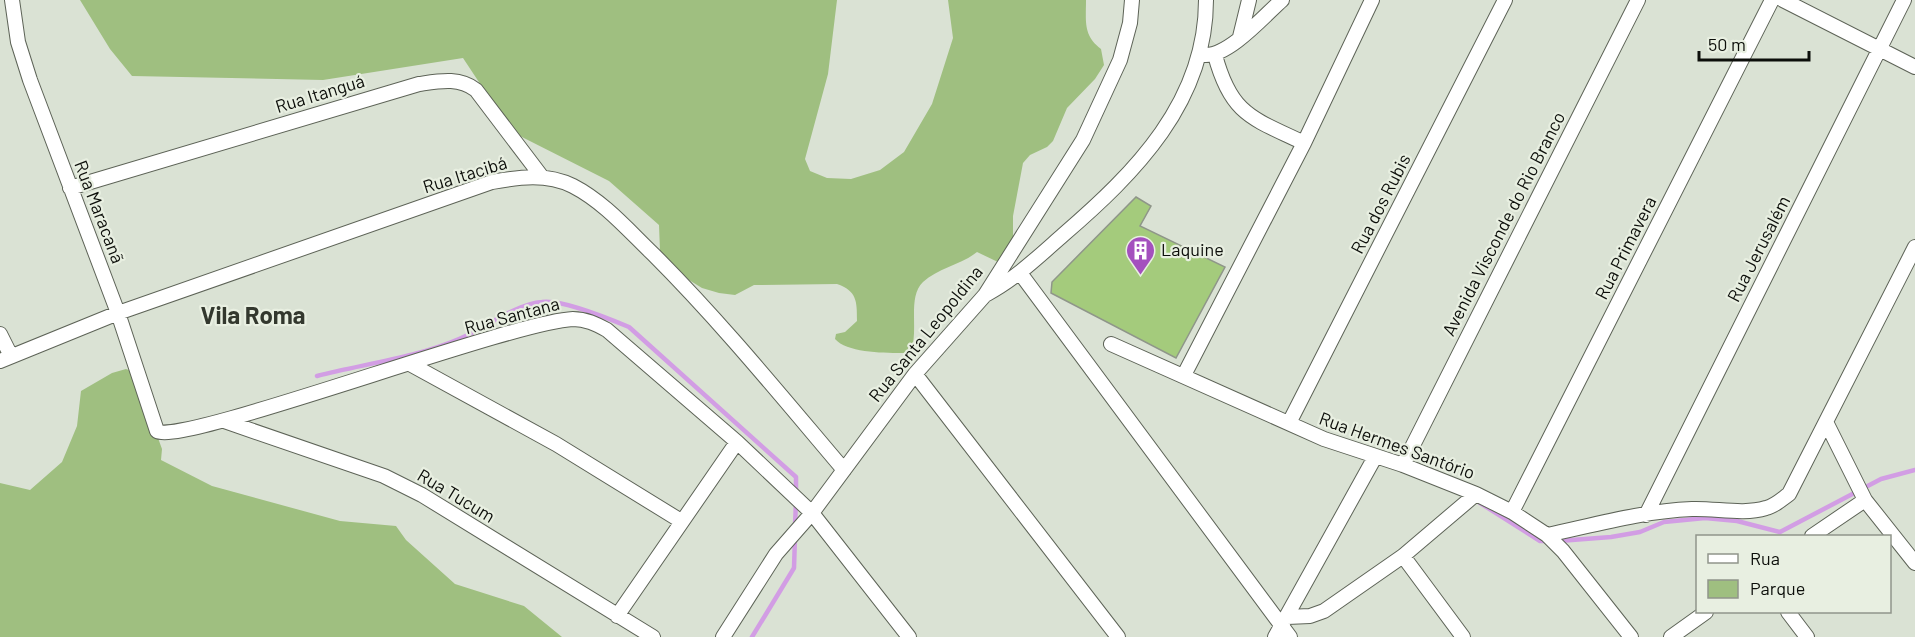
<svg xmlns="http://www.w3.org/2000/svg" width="1915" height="637" viewBox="0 0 1915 637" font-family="Barlow,sans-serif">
  <rect width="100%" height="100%" fill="#dae2d4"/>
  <!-- green -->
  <path fill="#9fbf80" d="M 80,0 L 837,0 L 828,74 L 805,159 L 810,171 L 827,178 L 851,179 L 880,170 L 904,152 L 932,104 L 953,38 L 948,0 L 1086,0 C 1086,22 1083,35 1101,49 L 1104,65 L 1095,79 L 1067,108 L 1053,141 L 1047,147 L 1030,155 L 1023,163 L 1013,216 L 1013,250 L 1000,263 L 977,252 C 961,265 938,268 923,282 C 907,297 919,331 911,350 L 909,353 C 890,353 848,354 835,339 L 836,334 L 845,332 L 857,321 C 857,301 857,291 837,284 L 754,285 L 735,295 L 719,293 L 702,288 L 689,280 L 660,251 L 659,225 L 609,181 L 512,132 L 463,58 L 323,80 L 132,76 L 110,49 Z
    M 126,369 L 134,372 L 162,449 L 161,460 L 212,486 L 340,521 L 396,526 L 406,540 L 455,584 L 524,606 L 562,637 L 0,637 L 0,483 L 30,490 L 62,462 L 77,426 L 81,391 L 112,373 Z"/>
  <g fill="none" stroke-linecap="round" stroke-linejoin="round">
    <!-- stream -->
    <path stroke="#d29de4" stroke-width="4.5" d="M 317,376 C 363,364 415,358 459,339 C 483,329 516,304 542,302 C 562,299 610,319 629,327 L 796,477 L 796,493
      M 1480,503 L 1540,541 L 1548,541
      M 795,526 L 796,501
      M 1559,541 L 1611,537 L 1640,532 L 1664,522 L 1705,518 L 1737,521 L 1780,532 L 1881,479 L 1915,470
      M 752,637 L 794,568 L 795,537"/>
  </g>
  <!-- building -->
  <path fill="#a4cb7c" stroke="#8f9689" stroke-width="1.5" d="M 1136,197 L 1151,206 L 1140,226 L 1225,267 L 1176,358 L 1051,293 L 1052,282 Z"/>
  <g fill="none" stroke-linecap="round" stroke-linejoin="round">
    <defs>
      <path id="minor" d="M 12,0 L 18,42 L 30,80 L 118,313 L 157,431 C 183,446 509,322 573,319 C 586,319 596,324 607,330 L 737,442 L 812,513 L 909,637
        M 1783,0 L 1915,67
        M 1240,37 L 1249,0
        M 1205,55 C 1229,56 1264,16 1282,0
        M 1215,55 C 1231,115 1252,118 1304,143
        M 70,188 L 419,84 C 440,81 459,77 476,90 L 542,177
        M 1020,273 L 1290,637
        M 987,294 C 1015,279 1038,257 1063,235 C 1135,173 1206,102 1206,0
        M 0,334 L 11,356
        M 1111,344 L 1324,439 L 1403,465 L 1476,494 L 1512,512 L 1547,535 L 1563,551 L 1631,637
        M 0,361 L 118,313 L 492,182 C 519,177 547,173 573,186 C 604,202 628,230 653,254 C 721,322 782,397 844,470
        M 410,364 L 556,444 L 681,521
        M 915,374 L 1118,637
        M 1184,375 L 1304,143 L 1372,0
        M 224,421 L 384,476 L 422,495 L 653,637
        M 1826,422 L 1865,500 L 1915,563
        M 1289,423 L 1505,0
        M 1403,465 L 1638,0
        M 1512,512 L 1772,0
        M 1646,515 L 1904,0
        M 1547,535 C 1594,525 1643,511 1692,509 C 1716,508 1743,515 1766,508 C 1775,506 1782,499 1789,494 L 1915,247
        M 1812,536 L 1865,500
        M 1403,556 L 1463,637
        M 1788,612 L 1807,637
        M 617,616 L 737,442
        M 1287,617 L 1310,616 L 1324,611 L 1403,556 L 1476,494
        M 723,637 L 776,554 L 812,513 L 915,374 L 985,295 L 1083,140 L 1120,60 L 1130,23 L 1132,0
        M 1275,637 L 1375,457
        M 1671,637 L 1706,612"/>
    </defs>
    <!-- minor casing -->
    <use href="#minor" stroke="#5d6357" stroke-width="16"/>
    <!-- minor -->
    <use href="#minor" stroke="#fff" stroke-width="14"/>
  </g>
  <!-- icons -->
  <defs>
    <symbol id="building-pin" viewBox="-11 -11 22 30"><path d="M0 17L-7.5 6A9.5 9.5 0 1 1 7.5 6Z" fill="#a450be" stroke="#e8efe1"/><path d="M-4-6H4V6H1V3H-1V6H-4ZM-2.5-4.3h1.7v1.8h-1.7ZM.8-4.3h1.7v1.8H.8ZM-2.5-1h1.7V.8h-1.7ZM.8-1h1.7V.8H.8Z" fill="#fff"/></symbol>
  </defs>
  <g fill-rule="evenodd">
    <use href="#building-pin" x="1124" y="234" width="33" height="45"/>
  </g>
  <g text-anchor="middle" stroke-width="4.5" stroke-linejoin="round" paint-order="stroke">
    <!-- street labels -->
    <g font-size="18" fill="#0c0e0a" stroke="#e8efe1">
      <text transform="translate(320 94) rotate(-17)" y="6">Rua Itanguá</text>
      <text transform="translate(465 175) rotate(-17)" y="6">Rua Itacibá</text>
      <text transform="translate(1381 204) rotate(-63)" y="6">Rua dos Rubis</text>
      <text transform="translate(99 212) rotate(69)" y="6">Rua Maracanã</text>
      <text transform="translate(1504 224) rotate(-63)" y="6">Avenida Visconde do Rio Branco</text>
      <text transform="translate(1626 248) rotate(-63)" y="6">Rua Primavera</text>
      <text transform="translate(1759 249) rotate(-63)" y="6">Rua Jerusalém</text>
      <text transform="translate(512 316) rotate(-15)" y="6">Rua Santana</text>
      <text transform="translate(926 334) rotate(-51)" y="6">Rua Santa Leopoldina</text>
      <text transform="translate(1397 446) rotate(20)" y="6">Rua Hermes Santório</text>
      <text transform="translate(456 496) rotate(31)" y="6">Rua Tucum</text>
    </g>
    <!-- poi labels -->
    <g font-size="18" fill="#0c0e0a" stroke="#e8efe1" text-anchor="start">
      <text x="1161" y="256">Laquine</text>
    </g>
    <!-- district labels -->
    <g font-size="24" font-weight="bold" fill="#33382e" stroke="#e8efe1">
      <text x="253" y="324">Vila Roma</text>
    </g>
  </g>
  <!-- legend -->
  <rect x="1696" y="535" width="195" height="78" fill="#e8efe1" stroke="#90958b" stroke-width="1.5"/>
  <rect x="1708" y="554" width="30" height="9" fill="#ffffff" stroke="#90958b" stroke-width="1.5"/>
  <text x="1750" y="565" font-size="18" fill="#0c0e0a">Rua</text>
  <rect x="1708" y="580" width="30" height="18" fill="#9fbf80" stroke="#90958b" stroke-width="1.5"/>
  <text x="1750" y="595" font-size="18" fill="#0c0e0a">Parque</text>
  <!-- scale -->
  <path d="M1699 51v9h110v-9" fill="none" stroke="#0c0e0a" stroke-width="3"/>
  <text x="1708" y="51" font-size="18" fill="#0c0e0a" stroke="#e8efe1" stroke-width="4.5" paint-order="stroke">50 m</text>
</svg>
